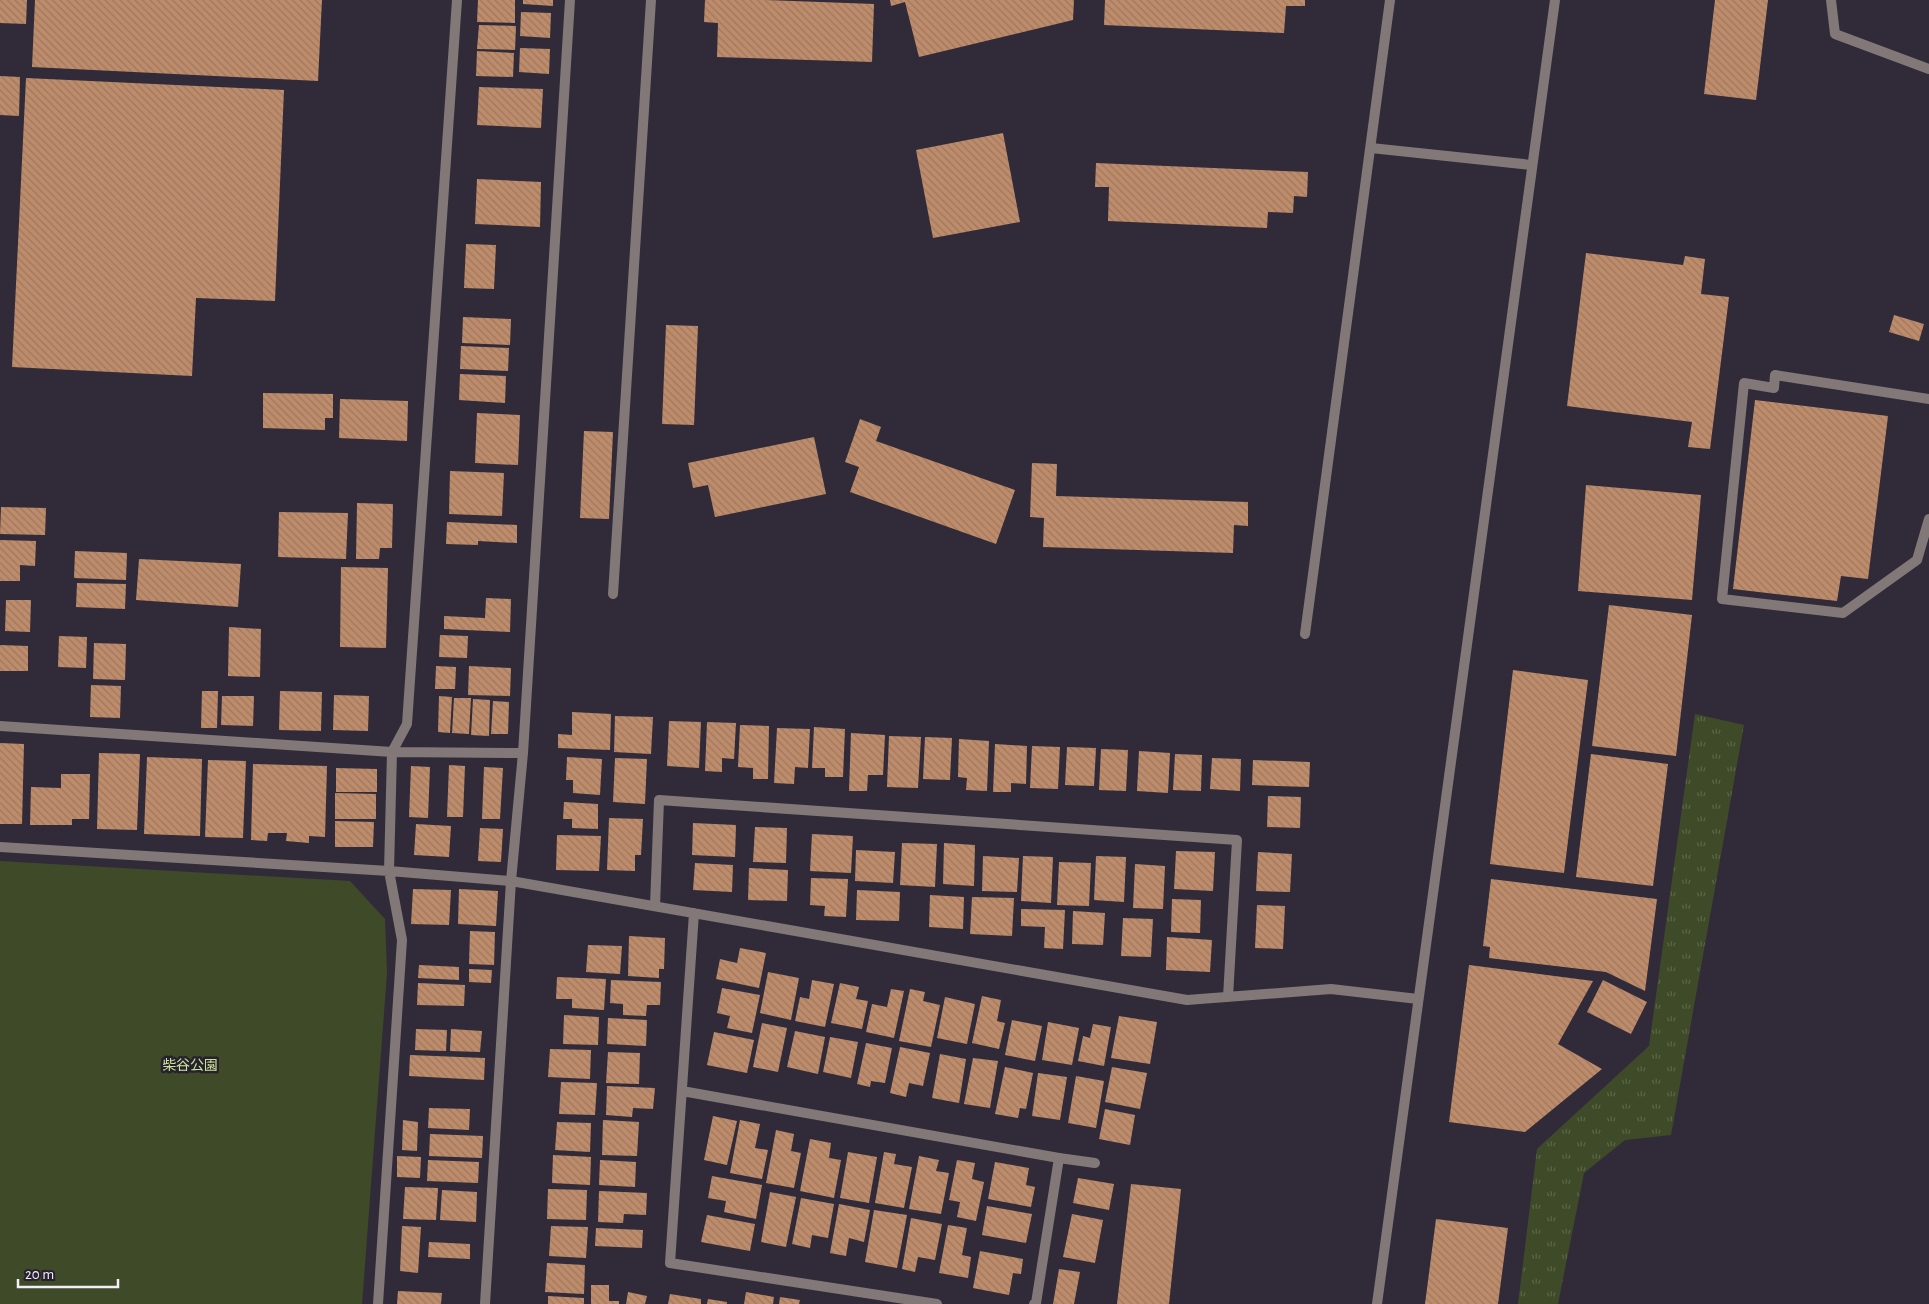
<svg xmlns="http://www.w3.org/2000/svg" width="1929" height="1304" viewBox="0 0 1929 1304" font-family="'Alegreya Sans','Noto Sans JP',sans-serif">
  <defs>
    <pattern id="grass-tufts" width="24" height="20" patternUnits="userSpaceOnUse" patternTransform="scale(1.25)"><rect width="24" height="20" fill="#3f4b28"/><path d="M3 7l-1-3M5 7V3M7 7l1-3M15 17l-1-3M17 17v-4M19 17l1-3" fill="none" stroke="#5b6548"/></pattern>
    <pattern id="building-back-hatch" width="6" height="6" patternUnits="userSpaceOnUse" patternTransform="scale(1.25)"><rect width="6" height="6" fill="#be8c6a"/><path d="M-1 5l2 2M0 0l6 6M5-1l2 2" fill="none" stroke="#9b7861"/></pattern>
  </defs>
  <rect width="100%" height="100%" fill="#312b39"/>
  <!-- grass -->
  <path fill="url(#grass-tufts)" d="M 1695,714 L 1744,725 L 1671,1135 L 1625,1140 L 1584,1173 L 1558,1304 L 1518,1304 L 1537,1149 L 1649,1046 Z"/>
  <!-- green -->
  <path fill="#3f4b28" d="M 0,861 L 350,881 L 385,919 L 387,973 L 362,1304 L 0,1304 Z"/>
  <!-- building -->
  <path fill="url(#building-back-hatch)" d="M 0,0 L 27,0 L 26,24 L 0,23 Z
    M 35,0 L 322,0 L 318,81 L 32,67 Z
    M 478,0 L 515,0 L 515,23 L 477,22 Z
    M 523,0 L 553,0 L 553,6 L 523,4 Z
    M 705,0 L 766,0 L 874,4 L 872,62 L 717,57 L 718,23 L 704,22 Z
    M 890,0 L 1074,0 L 1073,20 L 919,57 L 905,2 L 891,6 Z
    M 1105,0 L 1305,0 L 1305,6 L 1286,6 L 1284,33 L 1104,25 Z
    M 1715,0 L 1768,0 L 1756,100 L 1704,94 Z
    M 521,12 L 551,13 L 550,38 L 520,36 Z
    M 479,25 L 516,26 L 515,50 L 477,49 Z
    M 520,48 L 550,49 L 549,74 L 519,72 Z
    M 477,51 L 514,53 L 513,77 L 476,76 Z
    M 0,76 L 20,77 L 19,116 L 0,115 Z
    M 26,78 L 284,90 L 275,301 L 196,298 L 192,376 L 12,367 Z
    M 479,87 L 543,89 L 541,128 L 477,125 Z
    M 1003,133 L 1020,222 L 933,238 L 916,150 Z
    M 1096,163 L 1308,172 L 1307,197 L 1294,196 L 1293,213 L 1268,212 L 1267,228 L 1108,221 L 1109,187 L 1095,187 Z
    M 477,179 L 541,182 L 540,227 L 475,224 Z
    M 466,244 L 496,245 L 494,289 L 464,288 Z
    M 1586,253 L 1683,265 L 1685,256 L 1705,259 L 1701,294 L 1729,297 L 1710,449 L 1688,447 L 1692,422 L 1567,406 Z
    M 1894,315 L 1924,324 L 1919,341 L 1889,332 Z
    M 463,317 L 511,319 L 510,345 L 462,343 Z
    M 666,325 L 698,326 L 694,425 L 662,424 Z
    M 461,346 L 509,348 L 508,371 L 460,369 Z
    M 460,374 L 506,376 L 505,403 L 459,400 Z
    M 263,393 L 333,394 L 333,418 L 325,418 L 325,430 L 263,428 Z
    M 340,399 L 408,401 L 407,441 L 339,438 Z
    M 1755,400 L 1888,416 L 1868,579 L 1841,576 L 1837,601 L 1733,589 Z
    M 477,413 L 520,415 L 518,465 L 475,463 Z
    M 860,419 L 881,427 L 876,441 L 1015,490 L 996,544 L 850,492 L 859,467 L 845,462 Z
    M 584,431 L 613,432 L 609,519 L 580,518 Z
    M 814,437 L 826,494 L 715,517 L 708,485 L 693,488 L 688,463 Z
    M 1032,463 L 1057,464 L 1056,496 L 1248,502 L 1248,526 L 1234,525 L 1233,553 L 1043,547 L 1044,518 L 1030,517 Z
    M 450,471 L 504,473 L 502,516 L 449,514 Z
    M 1586,485 L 1701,495 L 1692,600 L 1578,591 Z
    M 357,503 L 393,504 L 392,548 L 380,548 L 379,559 L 356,559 Z
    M 1,507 L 46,508 L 45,535 L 0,534 Z
    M 279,512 L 348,513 L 346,559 L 278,557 Z
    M 447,522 L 517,525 L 517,543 L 478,541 L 478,545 L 446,544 Z
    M 0,540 L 36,541 L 35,566 L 20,565 L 20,581 L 0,581 Z
    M 75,551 L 127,553 L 126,580 L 74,578 Z
    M 139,559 L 241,564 L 238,607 L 136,600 Z
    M 341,567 L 388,568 L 386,648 L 340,647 Z
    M 77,583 L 126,584 L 125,609 L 76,607 Z
    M 486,598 L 511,599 L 510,632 L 444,629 L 444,616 L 485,618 Z
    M 6,600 L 31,600 L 30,632 L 5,631 Z
    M 1609,605 L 1692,615 L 1676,756 L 1592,746 Z
    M 229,627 L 261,629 L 260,677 L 228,676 Z
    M 440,635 L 468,636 L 467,658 L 439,657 Z
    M 59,636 L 87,637 L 86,668 L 58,667 Z
    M 94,643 L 126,644 L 125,680 L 93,679 Z
    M 0,645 L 28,646 L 28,671 L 0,671 Z
    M 436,666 L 456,667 L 455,689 L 435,689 Z
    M 469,666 L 511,668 L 510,696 L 468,695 Z
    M 1513,670 L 1588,680 L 1564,873 L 1490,864 Z
    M 91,685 L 121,686 L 120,718 L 90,717 Z
    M 202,691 L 218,691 L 217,728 L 201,728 Z
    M 280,691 L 322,692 L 321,731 L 279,730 Z
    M 334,695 L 369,696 L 368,731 L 333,730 Z
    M 222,696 L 254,696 L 253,726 L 221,725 Z
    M 439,696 L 452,697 L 450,733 L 438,732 Z
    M 454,698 L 471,698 L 469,734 L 452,733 Z
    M 473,699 L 490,700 L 489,736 L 471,735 Z
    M 493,701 L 509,702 L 508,734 L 491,734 Z
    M 572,712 L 611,714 L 610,750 L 558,748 L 558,734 L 572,735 Z
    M 615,716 L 653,717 L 651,754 L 614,752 Z
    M 669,721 L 701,722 L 699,768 L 667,766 Z
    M 707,722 L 736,723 L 734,759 L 722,758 L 722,772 L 705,771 Z
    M 740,725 L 769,726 L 768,779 L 753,779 L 753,768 L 738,767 Z
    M 814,727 L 845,729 L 843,777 L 825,777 L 825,768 L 812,768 Z
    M 777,728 L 810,729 L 808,768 L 795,767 L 794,784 L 774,783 Z
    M 851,733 L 885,735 L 883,775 L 868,775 L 867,791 L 849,791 Z
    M 889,736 L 921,737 L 918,788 L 887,787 Z
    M 925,737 L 952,738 L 950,780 L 923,779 Z
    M 959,739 L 989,741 L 987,791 L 966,790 L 967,778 L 958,777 Z
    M 0,743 L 24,744 L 22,824 L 0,824 Z
    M 995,744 L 1027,746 L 1026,784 L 1011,783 L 1011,792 L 993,792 Z
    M 1032,746 L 1060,747 L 1058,789 L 1030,788 Z
    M 1067,747 L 1096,748 L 1094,786 L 1065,785 Z
    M 1101,749 L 1128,750 L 1126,791 L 1099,790 Z
    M 1139,751 L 1170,753 L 1168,793 L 1137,791 Z
    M 99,753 L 140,754 L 137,830 L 97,829 Z
    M 1175,754 L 1202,755 L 1201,791 L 1173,790 Z
    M 1591,754 L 1668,764 L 1653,886 L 1576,877 Z
    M 147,757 L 202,759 L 200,836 L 144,834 Z
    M 567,757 L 602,759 L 600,795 L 573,793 L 573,780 L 566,780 Z
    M 615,758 L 647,759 L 645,804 L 613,802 Z
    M 1212,758 L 1241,759 L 1240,791 L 1210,789 Z
    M 208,760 L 246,761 L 243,838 L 205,837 Z
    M 1253,760 L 1310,762 L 1309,787 L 1252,785 Z
    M 253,764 L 327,766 L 325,837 L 309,836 L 309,843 L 286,841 L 287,833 L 268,833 L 267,841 L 251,840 Z
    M 449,765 L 465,766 L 463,817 L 447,817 Z
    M 411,766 L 430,767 L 428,818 L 409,817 Z
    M 484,767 L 503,768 L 500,819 L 482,819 Z
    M 336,768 L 377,769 L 377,792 L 336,792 Z
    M 61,774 L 90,774 L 89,819 L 72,819 L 72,825 L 30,825 L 31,787 L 61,788 Z
    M 335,793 L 376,794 L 376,819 L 335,819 Z
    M 1268,796 L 1301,797 L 1300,828 L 1267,827 Z
    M 564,802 L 598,804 L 598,829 L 572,828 L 572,819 L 563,819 Z
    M 609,818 L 643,819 L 641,855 L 635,855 L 635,871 L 607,870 Z
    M 335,821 L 374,822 L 373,847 L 335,847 Z
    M 693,823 L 736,825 L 735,857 L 692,855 Z
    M 416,824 L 451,826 L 449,857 L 414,855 Z
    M 755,827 L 787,828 L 786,863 L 753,862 Z
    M 480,828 L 503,829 L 501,862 L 478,861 Z
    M 812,834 L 853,836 L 851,873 L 810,871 Z
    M 557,835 L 601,836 L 599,871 L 556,870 Z
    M 902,843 L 937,844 L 935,887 L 900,885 Z
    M 944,843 L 975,845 L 974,886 L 943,884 Z
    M 856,850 L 895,852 L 893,883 L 855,881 Z
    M 1176,851 L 1215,852 L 1213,891 L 1174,889 Z
    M 1258,852 L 1292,854 L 1290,892 L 1256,891 Z
    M 983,856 L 1019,858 L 1017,892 L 982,891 Z
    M 1023,856 L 1053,857 L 1051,903 L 1021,901 Z
    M 1096,856 L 1126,857 L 1124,902 L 1094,900 Z
    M 1059,862 L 1091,863 L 1089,906 L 1057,905 Z
    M 695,863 L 733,865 L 732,892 L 693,890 Z
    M 1135,864 L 1165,866 L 1163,909 L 1133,908 Z
    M 749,868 L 788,870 L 787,901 L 748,900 Z
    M 811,878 L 848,879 L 846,917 L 824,916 L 825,906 L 810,905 Z
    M 1491,879 L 1657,899 L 1645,991 L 1606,972 L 1489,958 L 1490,947 L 1483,946 Z
    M 413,889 L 451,890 L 449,925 L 411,924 Z
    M 459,889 L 498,891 L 496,926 L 458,924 Z
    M 857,890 L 900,892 L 899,921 L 856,920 Z
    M 930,895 L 964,897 L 963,929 L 929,927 Z
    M 972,897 L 1014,898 L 1012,936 L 970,934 Z
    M 1172,899 L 1201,900 L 1200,933 L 1171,932 Z
    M 1257,905 L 1285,906 L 1283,949 L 1255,948 Z
    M 1021,909 L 1065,910 L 1063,949 L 1044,948 L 1045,927 L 1021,926 Z
    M 1073,911 L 1105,913 L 1103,945 L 1072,944 Z
    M 1123,918 L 1153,919 L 1151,957 L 1121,956 Z
    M 470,931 L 495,932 L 494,965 L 469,964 Z
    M 629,936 L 665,938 L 664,969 L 659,969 L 659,978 L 628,976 Z
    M 1167,937 L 1212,940 L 1210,972 L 1166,970 Z
    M 588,945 L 622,946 L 620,974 L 586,972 Z
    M 740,948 L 766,953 L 759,988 L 716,979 L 720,959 L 737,963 Z
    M 419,965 L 459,967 L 459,980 L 418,978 Z
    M 1469,965 L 1593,981 L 1558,1044 L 1602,1069 L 1525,1132 L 1449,1122 Z
    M 469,969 L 492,970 L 491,983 L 469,982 Z
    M 768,972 L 799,978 L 791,1020 L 760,1013 Z
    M 557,977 L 606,979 L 604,1010 L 572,1008 L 572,999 L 556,999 Z
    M 611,980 L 661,982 L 660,1005 L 647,1005 L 646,1016 L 623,1015 L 623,1004 L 610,1003 Z
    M 812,980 L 834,984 L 825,1027 L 795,1021 L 800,997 L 809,999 Z
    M 1603,980 L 1647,1002 L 1631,1034 L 1587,1012 Z
    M 418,983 L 465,985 L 464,1006 L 417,1005 Z
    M 840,983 L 859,987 L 856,999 L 868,1001 L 862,1029 L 831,1023 Z
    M 722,988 L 760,995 L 752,1033 L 727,1028 L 730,1016 L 717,1013 Z
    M 891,989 L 904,991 L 894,1038 L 866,1032 L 872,1004 L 887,1007 Z
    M 910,989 L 925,992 L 923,1001 L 940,1005 L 931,1047 L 899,1041 Z
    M 982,996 L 1001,1000 L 997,1021 L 1005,1023 L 999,1049 L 972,1043 Z
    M 945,997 L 975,1004 L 967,1044 L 937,1038 Z
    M 564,1015 L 599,1017 L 598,1045 L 563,1044 Z
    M 1119,1016 L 1157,1022 L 1150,1064 L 1111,1058 Z
    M 608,1018 L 647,1020 L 646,1046 L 607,1044 Z
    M 1012,1020 L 1042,1026 L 1035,1061 L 1005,1055 Z
    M 1048,1022 L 1079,1028 L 1072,1065 L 1042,1060 Z
    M 762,1023 L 787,1028 L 778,1072 L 753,1067 Z
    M 1093,1024 L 1111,1027 L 1104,1066 L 1078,1061 L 1083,1036 L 1090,1038 Z
    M 416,1029 L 447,1030 L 446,1051 L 415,1050 Z
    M 451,1029 L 482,1031 L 480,1052 L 450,1051 Z
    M 795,1031 L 825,1037 L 818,1074 L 787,1067 Z
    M 714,1032 L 754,1040 L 747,1073 L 707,1065 Z
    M 830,1037 L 858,1042 L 851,1078 L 823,1072 Z
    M 866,1043 L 892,1048 L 885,1083 L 871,1081 L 870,1087 L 857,1084 Z
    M 900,1047 L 930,1053 L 923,1086 L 909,1083 L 906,1097 L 890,1093 Z
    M 550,1049 L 591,1050 L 590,1079 L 548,1077 Z
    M 608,1052 L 640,1053 L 639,1084 L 606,1083 Z
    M 940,1054 L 966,1059 L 959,1103 L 932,1098 Z
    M 410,1055 L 485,1058 L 484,1080 L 409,1076 Z
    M 973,1058 L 998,1061 L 990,1108 L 964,1104 Z
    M 1005,1067 L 1033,1073 L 1026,1109 L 1020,1108 L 1018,1118 L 995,1114 Z
    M 1112,1067 L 1147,1073 L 1140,1109 L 1105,1102 Z
    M 1038,1073 L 1067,1077 L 1060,1120 L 1032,1116 Z
    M 1076,1076 L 1104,1081 L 1096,1128 L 1068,1123 Z
    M 561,1082 L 597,1083 L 595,1115 L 559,1114 Z
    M 607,1086 L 655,1088 L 653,1109 L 633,1108 L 632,1117 L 606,1115 Z
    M 429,1108 L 470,1109 L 469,1130 L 428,1128 Z
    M 1105,1109 L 1135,1115 L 1130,1145 L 1099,1139 Z
    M 713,1116 L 737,1121 L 727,1165 L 704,1160 Z
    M 403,1120 L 418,1122 L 417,1151 L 402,1150 Z
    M 603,1120 L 639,1122 L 637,1156 L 602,1155 Z
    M 740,1120 L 760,1124 L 755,1148 L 768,1150 L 762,1179 L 730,1173 Z
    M 557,1122 L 591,1123 L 590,1152 L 555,1150 Z
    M 776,1130 L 794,1134 L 791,1151 L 801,1153 L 794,1188 L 766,1183 Z
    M 430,1134 L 483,1136 L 482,1158 L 429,1156 Z
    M 810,1139 L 831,1143 L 829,1158 L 841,1160 L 834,1198 L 800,1191 Z
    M 848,1152 L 877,1157 L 869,1203 L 840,1198 Z
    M 884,1152 L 896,1154 L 894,1164 L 912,1167 L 904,1208 L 875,1203 Z
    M 553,1155 L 591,1157 L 590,1185 L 552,1183 Z
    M 397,1156 L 421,1157 L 420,1178 L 397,1177 Z
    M 919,1156 L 939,1160 L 936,1171 L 949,1173 L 941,1214 L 909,1209 Z
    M 428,1160 L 479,1162 L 478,1183 L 427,1181 Z
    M 600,1160 L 636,1162 L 635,1187 L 599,1185 Z
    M 957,1160 L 975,1163 L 972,1179 L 984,1182 L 976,1221 L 957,1217 L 960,1202 L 949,1200 Z
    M 995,1162 L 1029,1168 L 1026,1185 L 1035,1187 L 1031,1207 L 988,1199 Z
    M 712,1176 L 762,1185 L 756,1219 L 724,1212 L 726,1201 L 708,1198 Z
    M 1078,1178 L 1114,1184 L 1109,1210 L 1073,1203 Z
    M 1131,1184 L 1181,1189 L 1169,1304 L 1117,1304 Z
    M 405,1187 L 438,1188 L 436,1220 L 403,1219 Z
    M 548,1189 L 587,1190 L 586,1220 L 547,1219 Z
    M 442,1190 L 477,1192 L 476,1222 L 440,1220 Z
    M 599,1191 L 647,1193 L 646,1215 L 624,1214 L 623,1223 L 598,1222 Z
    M 770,1192 L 796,1197 L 786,1247 L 761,1242 Z
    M 801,1198 L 834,1204 L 828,1238 L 812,1235 L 810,1248 L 792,1244 Z
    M 839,1204 L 870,1210 L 864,1242 L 849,1238 L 846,1256 L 830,1253 Z
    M 987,1206 L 1032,1214 L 1026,1243 L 982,1235 Z
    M 874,1210 L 907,1215 L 897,1268 L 865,1262 Z
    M 1072,1214 L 1103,1220 L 1095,1263 L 1063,1257 Z
    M 707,1215 L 755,1224 L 750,1251 L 701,1242 Z
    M 911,1218 L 942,1224 L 935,1260 L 918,1257 L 915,1272 L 902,1269 Z
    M 1436,1219 L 1508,1228 L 1498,1304 L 1425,1304 Z
    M 948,1225 L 967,1228 L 962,1255 L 971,1257 L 968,1278 L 939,1273 Z
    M 402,1226 L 421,1227 L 418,1273 L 400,1271 Z
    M 551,1226 L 588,1227 L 586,1258 L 549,1256 Z
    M 596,1228 L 643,1230 L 642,1248 L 595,1246 Z
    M 429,1242 L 470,1244 L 470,1259 L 428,1257 Z
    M 980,1251 L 1023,1259 L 1021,1274 L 1013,1273 L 1009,1295 L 973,1288 Z
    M 547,1263 L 585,1265 L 584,1294 L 545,1292 Z
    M 1059,1269 L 1080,1272 L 1074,1304 L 1053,1304 Z
    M 591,1285 L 609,1285 L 609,1301 L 619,1301 L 619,1304 L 591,1304 Z
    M 398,1291 L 442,1293 L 441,1304 L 397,1304 Z
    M 628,1292 L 647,1296 L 645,1304 L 626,1304 Z
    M 746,1292 L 774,1297 L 773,1304 L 744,1304 Z
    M 670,1294 L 701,1299 L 701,1304 L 668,1304 Z
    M 548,1296 L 584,1298 L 584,1304 L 548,1304 Z
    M 780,1297 L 800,1300 L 799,1304 L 779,1304 Z
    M 708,1299 L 727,1302 L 727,1304 L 707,1304 Z"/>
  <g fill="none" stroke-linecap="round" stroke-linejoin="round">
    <!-- service -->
    <path stroke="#827878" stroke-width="10" d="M 1831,0 L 1835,34 L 1929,69
      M 1371,148 L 1532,165
      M 1929,399 L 1775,375 L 1774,388 L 1744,383 L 1722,599 L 1843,613 L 1917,560 L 1929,519
      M 613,594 L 651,0
      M 1305,634 L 1390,0
      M 1059,1158 L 1095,1163"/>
    <!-- minor -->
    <path stroke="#827878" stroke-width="10" d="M 0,726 L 392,752 L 523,753
      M 0,847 L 389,871 L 511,881 L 1187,1000 L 1331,989 L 1418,999
      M 655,906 L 659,800 L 1237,840 L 1228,997
      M 694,913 L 670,1263 L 937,1304
      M 682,1091 L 1059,1158 L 1036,1303 L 1034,1304
      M 378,1304 L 402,940 L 389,871 L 392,752 L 407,724 L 457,0
      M 485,1304 L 511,881 L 523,753 L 570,0"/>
    <!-- tertiary -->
    <path stroke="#827878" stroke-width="10" d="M 1377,1304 L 1555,0"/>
  </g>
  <g text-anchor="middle" stroke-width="5" stroke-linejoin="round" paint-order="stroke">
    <!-- park labels -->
    <g font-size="14" fill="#c9e697" stroke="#27212f">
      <text x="190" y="1070">柴谷公園</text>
    </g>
  </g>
  <!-- scale -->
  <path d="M18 1279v8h100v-8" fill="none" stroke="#f3eff9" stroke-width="2.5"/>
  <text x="25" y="1279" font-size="15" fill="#f3eff9" stroke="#27212f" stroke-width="4" paint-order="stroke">20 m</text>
</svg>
